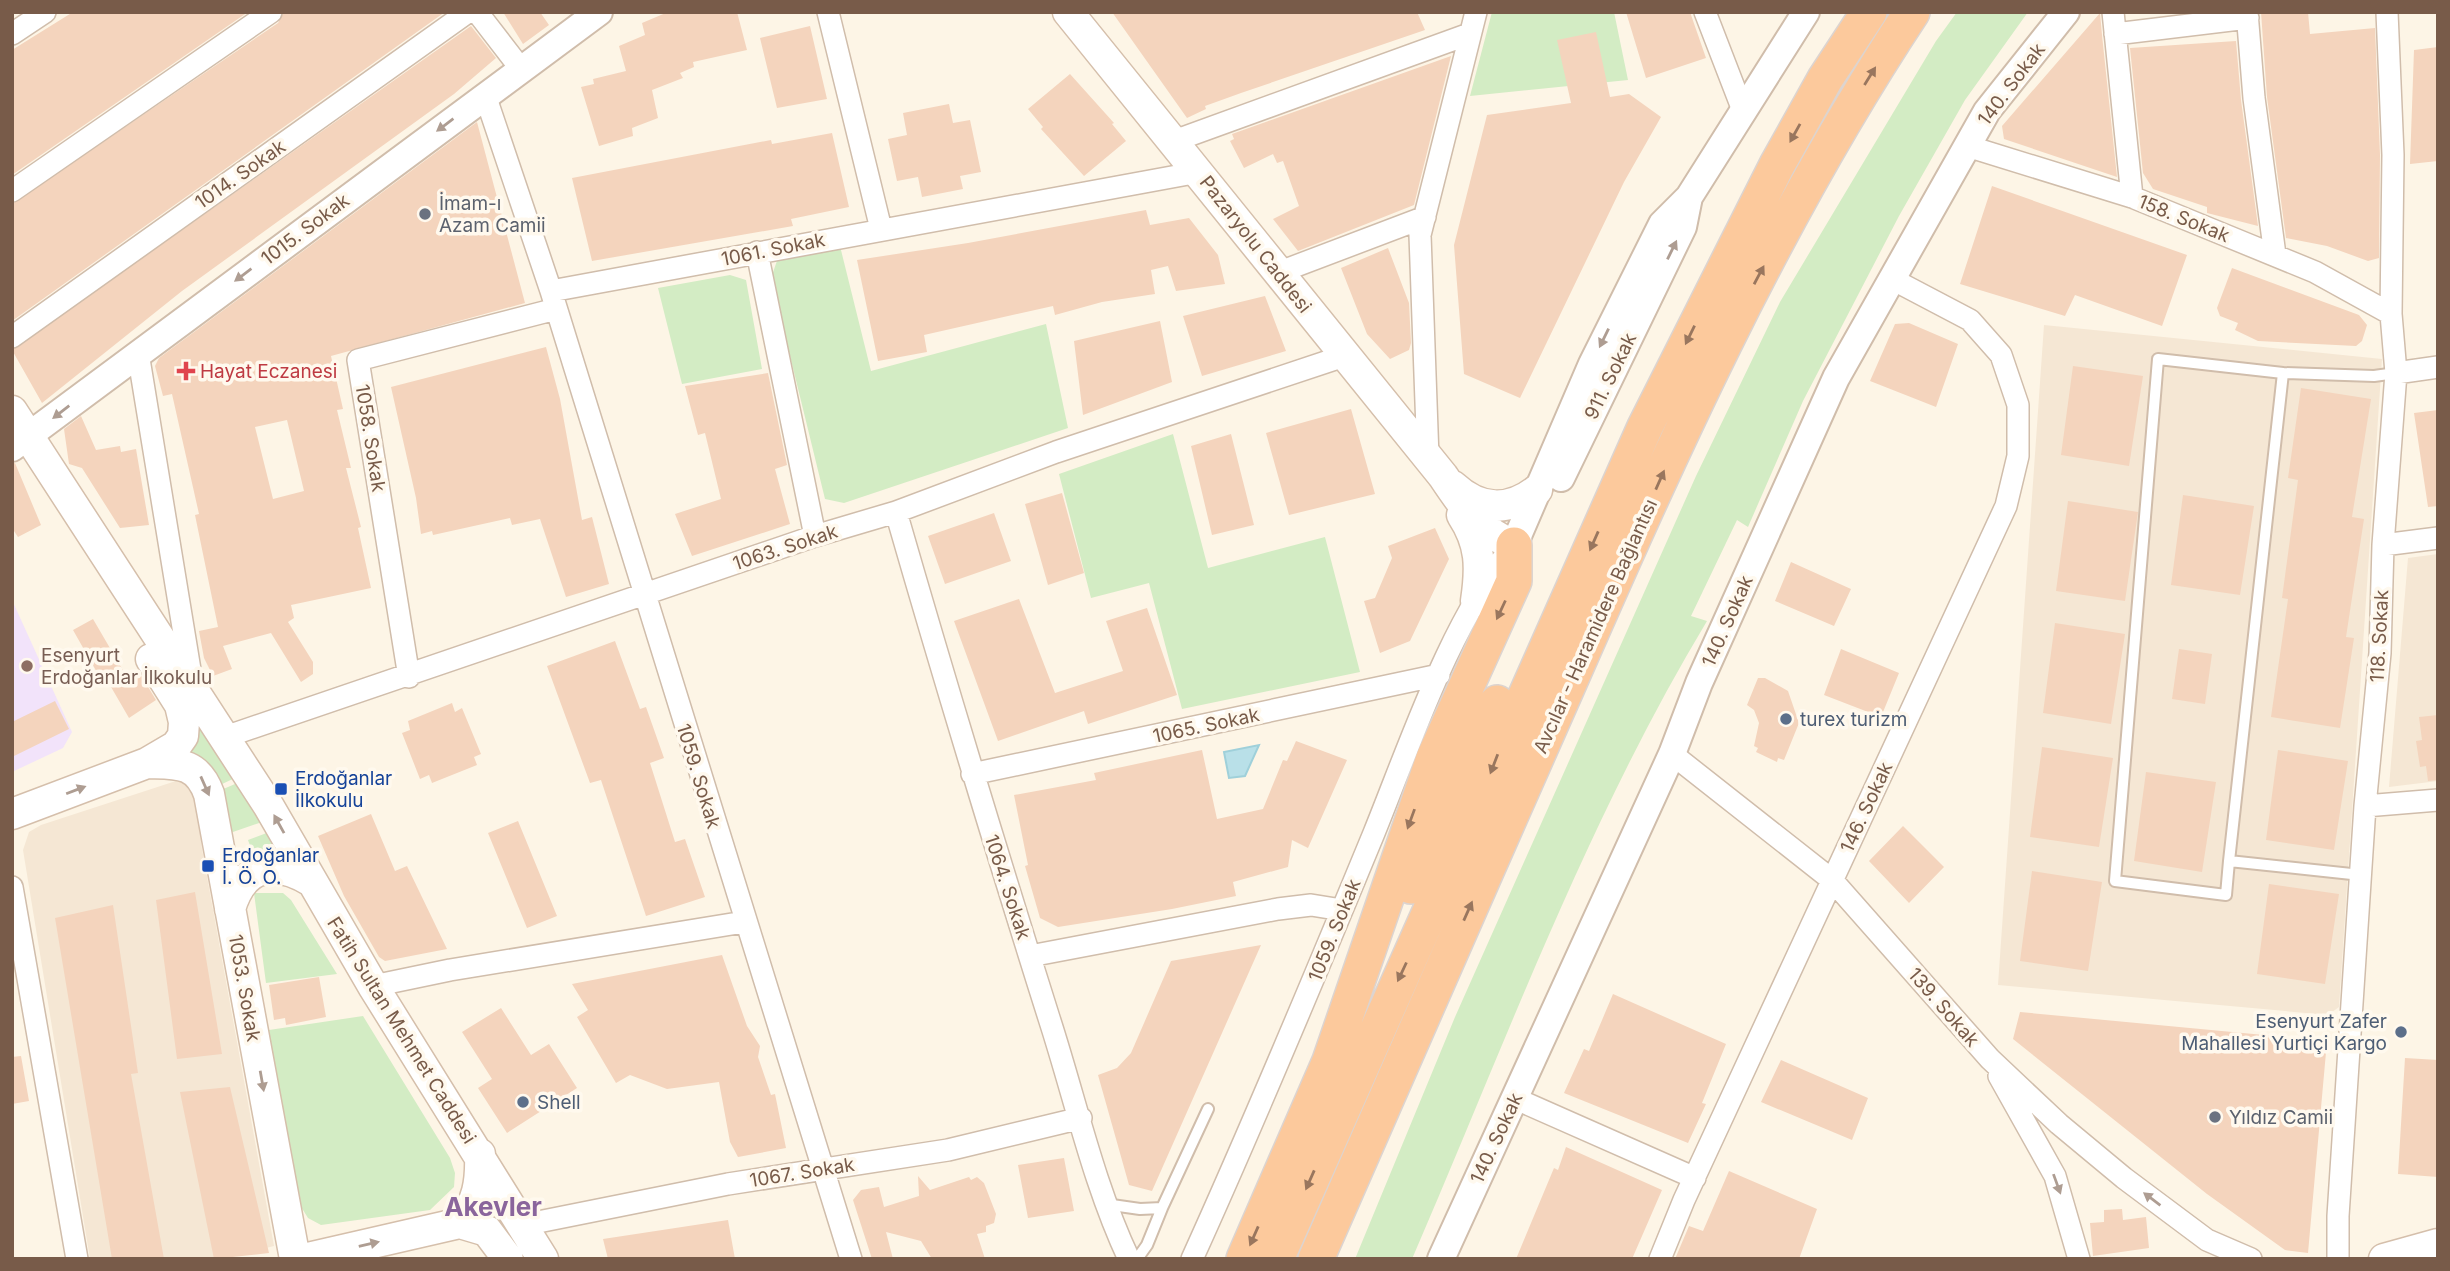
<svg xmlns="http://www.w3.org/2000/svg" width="2450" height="1271" viewBox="0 0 2450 1271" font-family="Inter,sans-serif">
  <rect width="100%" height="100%" fill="#fdf5e6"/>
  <!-- residential -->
  <path fill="#f5e7d4" d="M 2044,325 L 2382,359 L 2339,1007 L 2328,1015 L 1998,985 Z
    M 2438,554 L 2438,781 L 2389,787 L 2408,558 Z
    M 182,779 L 195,786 L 202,849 L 274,1246 L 221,1259 L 90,1259 L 23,850 L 29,832 L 41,825 Z"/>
  <!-- education -->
  <path fill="#f2e3fa" d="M 12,600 L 72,732 L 63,748 L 12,772 Z"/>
  <!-- green -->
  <path fill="#d3ecc4" d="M 1492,12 L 1614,12 L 1628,80 L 1470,96 Z
    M 1957,12 L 2028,12 L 1965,100 L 1899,216 L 1803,401 L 1748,527 L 1737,520 L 1691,616 L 1707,621 C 1586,822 1505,1044 1412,1259 L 1355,1259 L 1455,1017 L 1696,476 L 1780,302 L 1936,41 Z
    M 839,242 L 871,371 L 1046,324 L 1068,428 L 844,503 L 825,499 L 771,278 L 778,258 Z
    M 730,275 L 746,280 L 762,369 L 682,384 L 658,288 Z
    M 1173,434 L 1208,568 L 1325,537 L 1360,672 L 1182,709 L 1149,583 L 1091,598 L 1059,474 Z
    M 195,715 L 237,777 L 220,785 L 185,752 Z
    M 242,781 L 265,821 L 230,833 L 221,790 Z
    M 272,831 L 286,856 L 270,854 L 254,857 L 248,840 Z
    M 254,893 L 283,893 L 291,900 L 337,974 L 266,983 Z
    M 363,1016 L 450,1158 L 455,1173 L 454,1187 L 430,1210 L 321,1225 L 308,1218 L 295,1197 L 269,1030 Z"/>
  <!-- water -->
  <path fill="#b9e0e8" stroke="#9fd0da" stroke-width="2" d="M 1259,745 L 1245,776 L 1229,778 L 1224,752 Z"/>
  <!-- building -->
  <path fill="#f4d4bd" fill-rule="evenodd" d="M 73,12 L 248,12 L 12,175 L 12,50 Z
    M 284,12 L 445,12 L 12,321 L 12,204 L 278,23 Z
    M 503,12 L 540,12 L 549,25 L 523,44 Z
    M 668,12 L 737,12 L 747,50 L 693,62 L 694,67 L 680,73 L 683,78 L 652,90 L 658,118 L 632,128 L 633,136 L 599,146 L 581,87 L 594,84 L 593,79 L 626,71 L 619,46 L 645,35 L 642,23 Z
    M 1112,12 L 1417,12 L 1425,30 L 1241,93 L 1205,106 L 1206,109 L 1187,118 Z
    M 1626,12 L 1690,12 L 1706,58 L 1646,78 Z
    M 2261,12 L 2308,12 L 2310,34 L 2375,28 L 2380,155 L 2379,258 L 2368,261 L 2327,246 L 2286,238 L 2267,97 Z
    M 2100,13 L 2102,35 L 2117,177 L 2004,139 L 2002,126 Z
    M 471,26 L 496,58 L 454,94 L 182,291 L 42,403 L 12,350 Z
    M 810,26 L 827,99 L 777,108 L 760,38 Z
    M 1596,32 L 1610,97 L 1629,94 L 1661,117 L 1624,182 L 1520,398 L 1464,374 L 1454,245 L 1487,115 L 1571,103 L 1557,40 Z
    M 2236,41 L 2241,100 L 2258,226 L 2207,213 L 2207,207 L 2153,189 L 2143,173 L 2130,48 Z
    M 2438,47 L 2438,161 L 2410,164 L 2414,50 Z
    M 1451,56 L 1414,205 L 1298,251 L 1273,219 L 1299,206 L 1283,161 L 1277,163 L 1273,154 L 1244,168 L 1230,141 L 1234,139 L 1232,134 Z
    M 1070,74 L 1114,123 L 1112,124 L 1126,141 L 1084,176 L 1041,129 L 1043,127 L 1028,109 Z
    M 949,104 L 953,123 L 970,120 L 981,172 L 960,176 L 963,189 L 922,197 L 918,177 L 897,181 L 888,139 L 907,135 L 903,113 Z
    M 477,122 L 525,303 L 331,356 L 343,409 L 337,410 L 351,468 L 346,468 L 361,527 L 358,528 L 371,588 L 291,605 L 294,618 L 288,622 L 313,662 L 313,674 L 301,682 L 271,633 L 223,646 L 232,669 L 213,676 L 204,658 L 199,631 L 218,627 L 195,515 L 199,514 L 172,394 L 163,396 L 155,366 L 159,358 ZM 287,420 L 304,491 L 273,499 L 255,427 Z
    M 832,133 L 849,207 L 791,219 L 793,226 L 592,261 L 572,178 L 771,140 L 772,144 Z
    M 1992,186 L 2187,255 L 2162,326 L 2075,295 L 2065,316 L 1960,284 Z
    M 1146,210 L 1150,225 L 1189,218 L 1218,255 L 1225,284 L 1176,291 L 1168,266 L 1151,270 L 1155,294 L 1102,302 L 1055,315 L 1053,306 L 924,335 L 927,352 L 878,361 L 857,260 L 968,243 Z
    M 1388,248 L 1409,303 L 1411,343 L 1409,350 L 1390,359 L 1367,334 L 1341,268 Z
    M 2232,268 L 2359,315 L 2367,325 L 2362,341 L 2356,346 L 2258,341 L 2235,330 L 2238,323 L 2220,316 L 2217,308 Z
    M 1265,296 L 1286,351 L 1202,376 L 1183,316 Z
    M 1160,321 L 1172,382 L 1083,415 L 1074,341 Z
    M 1909,323 L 1958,344 L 1936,407 L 1870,381 L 1895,324 Z
    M 546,347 L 560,399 L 582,520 L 592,517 L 609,584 L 566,597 L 540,519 L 512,525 L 510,518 L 433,535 L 432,531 L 421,534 L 416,498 L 391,387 Z
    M 2073,366 L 2143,376 L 2129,466 L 2061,455 Z
    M 768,373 L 787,465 L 775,469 L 790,524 L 692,556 L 675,514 L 721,499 L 705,433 L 698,435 L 685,386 Z
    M 2301,388 L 2371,399 L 2352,517 L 2364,519 L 2346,637 L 2354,638 L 2340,728 L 2271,717 L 2288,599 L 2282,598 L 2298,480 L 2288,478 Z
    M 1351,409 L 1375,494 L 1289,515 L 1266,433 Z
    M 2438,410 L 2438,506 L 2428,507 L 2414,413 Z
    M 81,416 L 96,450 L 120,446 L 121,452 L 136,449 L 149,525 L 120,528 L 82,468 L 69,464 L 64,429 Z
    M 1231,434 L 1254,525 L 1212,535 L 1191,446 Z
    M 15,463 L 41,525 L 18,537 L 12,528 L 12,464 Z
    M 1062,493 L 1084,573 L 1048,585 L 1025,504 Z
    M 2183,495 L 2254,506 L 2240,595 L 2171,585 Z
    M 2068,501 L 2138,512 L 2125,601 L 2056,591 Z
    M 994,513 L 1011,561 L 945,584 L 928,536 Z
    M 1435,528 L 1449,559 L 1410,641 L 1380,653 L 1364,601 L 1375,598 L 1392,558 L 1388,546 Z
    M 1791,562 L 1851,589 L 1834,626 L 1775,601 Z
    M 1019,599 L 1055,693 L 1123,671 L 1106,621 L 1147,608 L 1177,695 L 1088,724 L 1084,711 L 998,741 L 954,621 Z
    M 93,619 L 128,679 L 139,672 L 156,700 L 129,718 L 107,680 L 103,683 L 73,630 Z
    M 2055,623 L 2125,634 L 2111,724 L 2043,713 Z
    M 615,641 L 640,709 L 646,707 L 664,758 L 650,763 L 675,842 L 685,839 L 705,897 L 646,916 L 601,780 L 590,783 L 547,666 Z
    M 1841,649 L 1899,673 L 1881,717 L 1824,695 Z
    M 2179,649 L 2212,654 L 2205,704 L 2172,699 Z
    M 1758,678 L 1765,678 L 1788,691 L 1799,723 L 1784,760 L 1778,758 L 1777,762 L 1756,752 L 1758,748 L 1754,746 L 1759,723 L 1754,710 L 1747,705 Z
    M 55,701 L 69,729 L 12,757 L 12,722 Z
    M 452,703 L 455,712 L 462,708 L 481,754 L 474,757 L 477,765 L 432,783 L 429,775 L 420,779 L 402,733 L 410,730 L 408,721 Z
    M 2438,715 L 2438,780 L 2428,781 L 2426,766 L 2420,767 L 2416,741 L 2422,740 L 2419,717 Z
    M 1296,741 L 1347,760 L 1308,848 L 1292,840 L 1288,867 L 1233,882 L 1236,896 L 1172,909 L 1058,927 L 1040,918 L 1025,866 L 1028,865 L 1014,795 L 1096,780 L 1094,773 L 1202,750 L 1217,819 L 1263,809 L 1283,760 L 1287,761 Z
    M 2042,747 L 2113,758 L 2099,847 L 2030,837 Z
    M 2278,750 L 2348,761 L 2334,850 L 2266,840 Z
    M 2146,772 L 2216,782 L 2202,872 L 2134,861 Z
    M 371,814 L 395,871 L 407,866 L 447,949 L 385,961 L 379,957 L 344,896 L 318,836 Z
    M 518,821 L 557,916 L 527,928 L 488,833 Z
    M 1903,826 L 1944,867 L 1909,903 L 1869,861 Z
    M 2032,871 L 2102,882 L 2088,971 L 2020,961 Z
    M 2269,884 L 2339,894 L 2325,984 L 2257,974 Z
    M 195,892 L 222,1054 L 177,1059 L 156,900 Z
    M 113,905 L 138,1073 L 131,1074 L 164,1259 L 112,1259 L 55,918 Z
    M 1261,945 L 1152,1191 L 1129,1185 L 1098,1075 L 1117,1068 L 1131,1053 L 1171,961 Z
    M 722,955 L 747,1026 L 760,1046 L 758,1057 L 771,1095 L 775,1094 L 786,1148 L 738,1157 L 730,1142 L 719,1082 L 667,1089 L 630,1075 L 616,1083 L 577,1017 L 588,1010 L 572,984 Z
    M 319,977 L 326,1017 L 286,1025 L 285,1018 L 274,1020 L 269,985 Z
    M 1613,994 L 1726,1044 L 1702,1103 L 1706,1104 L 1688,1143 L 1564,1093 L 1584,1049 L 1589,1051 Z
    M 501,1008 L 531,1055 L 549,1044 L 577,1088 L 507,1133 L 478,1088 L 492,1079 L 462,1032 Z
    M 2020,1012 L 2327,1041 L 2308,1253 L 2285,1250 L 2207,1194 L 2013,1039 Z
    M 21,1056 L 29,1101 L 12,1104 L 12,1057 Z
    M 2405,1058 L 2438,1060 L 2438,1177 L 2398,1174 Z
    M 1781,1060 L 1868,1098 L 1852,1140 L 1761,1102 Z
    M 230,1087 L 269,1253 L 214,1259 L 180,1092 Z
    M 1566,1147 L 1662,1190 L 1632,1259 L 1516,1259 L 1554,1168 L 1558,1170 Z
    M 1064,1158 L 1074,1211 L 1028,1218 L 1018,1165 Z
    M 1729,1171 L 1817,1209 L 1799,1259 L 1675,1259 L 1689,1226 L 1703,1231 Z
    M 918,1176 L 930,1190 L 969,1177 L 971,1180 L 977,1177 L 984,1183 L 996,1214 L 994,1223 L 986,1226 L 986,1232 L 977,1234 L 985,1259 L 932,1259 L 921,1241 L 886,1232 L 893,1259 L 872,1259 L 853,1200 L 861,1190 L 879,1187 L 884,1207 L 919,1196 Z
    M 2122,1209 L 2123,1220 L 2146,1217 L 2149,1248 L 2093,1256 L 2090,1223 L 2104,1222 L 2104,1210 Z
    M 728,1220 L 735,1259 L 608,1259 L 603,1239 Z"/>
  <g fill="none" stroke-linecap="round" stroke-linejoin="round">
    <defs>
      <path id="service" d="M 2283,373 L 2374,376 L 2396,373
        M 2229,861 L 2283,373 L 2158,359 L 2115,881 L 2226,895 L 2229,861 L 2361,875
        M 1105,1204 L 1140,1209 L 1162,1208 L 1208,1109
        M 1137,1259 L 1147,1245 L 1162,1208"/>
      <path id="minor" d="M 477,12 L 521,69
        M 828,12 L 881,229
        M 1705,12 L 1744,113
        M 2113,12 L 2132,197
        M 2247,12 L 2254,98 L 2275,255
        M 12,34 L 45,12
        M 2115,34 L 2248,18
        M 485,95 L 551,291 L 1199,172
        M 1174,141 L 1469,34
        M 1967,146 L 2132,197 L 2315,272 L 2391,314
        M 12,191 L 271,12
        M 757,252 L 815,536
        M 1280,272 L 1425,217
        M 551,291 L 851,1259
        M 12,337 L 468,12
        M 138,353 L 192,682
        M 2396,373 L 2438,367
        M 1428,458 L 1420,235 L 1476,12
        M 896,512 C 945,682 996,850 1049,1018 C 1075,1098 1093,1183 1129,1259
        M 2383,545 L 2438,538
        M 409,677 L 358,360 L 556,309
        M 225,737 L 815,536 L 896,512 L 1056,452 L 1344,356
        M 1672,754 L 1832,880 L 1990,1059 L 2059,1124 L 2124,1178 L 2207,1240 L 2251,1259
        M 972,774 L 1439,675
        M 2365,806 L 2438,800
        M 12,887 L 77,1259
        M 1030,956 L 1278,909 L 1311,905 L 1342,910
        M 373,986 L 450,970 L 744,922
        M 1999,1076 L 2055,1176 L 2079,1259
        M 1514,1098 L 1695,1178
        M 523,1225 L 728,1184 L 948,1150 L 1081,1118
        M 1192,1259 C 1256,1118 1315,976 1374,833 C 1411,742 1450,623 1512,547
        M 1660,1259 L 1684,1200 L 2006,506 L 2018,456 L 2018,405 L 2001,355 L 1970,320 L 1892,279
        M 2338,1259 L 2338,1216 L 2365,806 L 2380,653 L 2383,545 L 2396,373 L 2391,314 L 2393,155 L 2387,12"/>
      <path id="tertiary" d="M 12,448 L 599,12
        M 1561,478 L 1683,227 L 1689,197
        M 1514,545 L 1592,364 L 1662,224 L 1689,197 L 1806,12
        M 1441,1259 L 1672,754 L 1699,683 L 1836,378 L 1987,111 L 2066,12"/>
      <path id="secondary" d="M 1068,12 L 1443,476 C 1463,506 1480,532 1514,545
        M 12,411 L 268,805 L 373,986 L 543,1259
        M 1453,486 C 1480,511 1509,512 1537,490
        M 1462,515 C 1481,544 1481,567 1476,601
        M 147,763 C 177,764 197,761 209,794 L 295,1259
        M 12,814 L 147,763 L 176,746 L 183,736 L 184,722 L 180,705 L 151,659
        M 230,909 C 243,864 274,859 311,881
        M 460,1223 C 478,1203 481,1181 480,1154
        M 303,1259 L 460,1223 L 487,1231 L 508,1259
        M 2384,1259 L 2438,1244"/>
      <path id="trunk" d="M 1411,886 L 1451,794 L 1497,703
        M 1244,1259 L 1330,1061 L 1434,758 L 1514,581 L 1514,545
        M 1276,1259 L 1645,427 L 1777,165 L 1825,79 L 1869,12
        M 1316,1259 C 1398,1069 1482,881 1565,692 C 1667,459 1771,225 1912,12"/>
    </defs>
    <!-- service casing -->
    <use href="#service" stroke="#d0bdab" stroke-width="14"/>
    <!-- minor casing -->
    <use href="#minor" stroke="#d0bdab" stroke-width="24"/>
    <!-- tertiary casing -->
    <use href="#tertiary" stroke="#d0bdab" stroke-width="30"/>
    <!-- secondary casing -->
    <use href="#secondary" stroke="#d5bfab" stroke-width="33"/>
    <!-- trunk casing -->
    <use href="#trunk" stroke="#dcd4d0" stroke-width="38"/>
    <!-- service -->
    <use href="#service" stroke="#fff" stroke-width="10"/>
    <!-- minor -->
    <use href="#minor" stroke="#fff" stroke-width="21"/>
    <!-- tertiary -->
    <use href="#tertiary" stroke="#fff" stroke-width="26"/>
    <!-- secondary -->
    <use href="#secondary" stroke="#fff" stroke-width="30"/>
    <!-- trunk -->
    <use href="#trunk" stroke="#fcc99c" stroke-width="35"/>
  </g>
  <!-- one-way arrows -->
  <defs><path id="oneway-solid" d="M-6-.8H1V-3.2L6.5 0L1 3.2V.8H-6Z" transform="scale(1.75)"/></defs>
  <g fill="#99765e">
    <use href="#oneway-solid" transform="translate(1870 76) rotate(-58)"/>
    <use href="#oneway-solid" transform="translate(1795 133) rotate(119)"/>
    <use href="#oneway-solid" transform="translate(1759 275) rotate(-62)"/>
    <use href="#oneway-solid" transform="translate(1690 335) rotate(116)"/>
    <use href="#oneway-solid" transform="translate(1660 480) rotate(-66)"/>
    <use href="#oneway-solid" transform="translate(1594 541) rotate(114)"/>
    <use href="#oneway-solid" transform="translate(1501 610) rotate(115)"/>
    <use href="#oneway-solid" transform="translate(1494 764) rotate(111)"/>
    <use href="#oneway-solid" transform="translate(1411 819) rotate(110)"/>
    <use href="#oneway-solid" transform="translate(1468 911) rotate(-66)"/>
    <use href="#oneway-solid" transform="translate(1402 972) rotate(115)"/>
    <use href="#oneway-solid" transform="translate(1310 1180) rotate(114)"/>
    <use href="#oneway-solid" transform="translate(1254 1236) rotate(114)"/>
  </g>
  <g fill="#ae9d92">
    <use href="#oneway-solid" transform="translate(445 125) rotate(143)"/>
    <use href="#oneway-solid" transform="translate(1672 250) rotate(-64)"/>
    <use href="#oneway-solid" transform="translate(243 275) rotate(143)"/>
    <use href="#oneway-solid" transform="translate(1604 338) rotate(116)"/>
    <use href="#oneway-solid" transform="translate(61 412) rotate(142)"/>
    <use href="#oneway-solid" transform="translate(205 786) rotate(66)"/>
    <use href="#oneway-solid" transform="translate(76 790) rotate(-21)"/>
    <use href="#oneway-solid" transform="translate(279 824) rotate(-119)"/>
    <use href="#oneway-solid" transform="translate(262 1081) rotate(80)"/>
    <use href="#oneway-solid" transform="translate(2057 1184) rotate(70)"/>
    <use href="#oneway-solid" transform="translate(2152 1199) rotate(-143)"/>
    <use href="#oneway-solid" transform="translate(369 1244) rotate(-13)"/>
  </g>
  <!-- markers -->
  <g fill="#6b7280" stroke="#fff9ee" stroke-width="2.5">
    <circle cx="425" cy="214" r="7"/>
    <circle cx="2215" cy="1117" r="7"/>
  </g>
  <path fill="#e0444e" stroke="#fff9ee" stroke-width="2.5" d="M182.5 360.5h7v7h7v7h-7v7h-7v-7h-7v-7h7z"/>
  <circle fill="#8d6e63" stroke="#fff9ee" stroke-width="2.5" cx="27" cy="666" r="7"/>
  <g fill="#5c6f8a" stroke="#fff9ee" stroke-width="2.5">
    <circle cx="1786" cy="719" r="7"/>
    <circle cx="2401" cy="1032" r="7"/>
    <circle cx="523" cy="1102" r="7"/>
  </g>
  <g fill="#1a4fb4" stroke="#fff9ee" stroke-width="2.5">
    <rect x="274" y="782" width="14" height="14" rx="3.5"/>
    <rect x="201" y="859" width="14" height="14" rx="3.5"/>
  </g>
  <g text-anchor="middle" stroke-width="7" stroke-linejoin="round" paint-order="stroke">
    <!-- street labels -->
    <g font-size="19" fill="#785b49" stroke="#fff9ee">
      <text transform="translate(2011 84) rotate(-53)" y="7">140. Sokak</text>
      <text transform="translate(240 174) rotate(-35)" y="7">1014. Sokak</text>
      <text transform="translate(2184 218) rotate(22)" y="7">158. Sokak</text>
      <text transform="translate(305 229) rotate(-37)" y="7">1015. Sokak</text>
      <text transform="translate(1256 244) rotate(52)" y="7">Pazaryolu Caddesi</text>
      <text transform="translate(773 249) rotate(-11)" y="7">1061. Sokak</text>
      <text transform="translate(1610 376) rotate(-64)" y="7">911. Sokak</text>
      <text transform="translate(371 438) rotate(81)" y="7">1058. Sokak</text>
      <text transform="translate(785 547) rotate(-18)" y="7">1063. Sokak</text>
      <text transform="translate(1727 621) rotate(-66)" y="7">140. Sokak</text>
      <text transform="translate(1595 626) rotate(-66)" y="7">Avcılar - Haramidere Bağlantısı</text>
      <text transform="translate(2379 636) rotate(-87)" y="7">118. Sokak</text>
      <text transform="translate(1206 725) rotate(-12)" y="7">1065. Sokak</text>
      <text transform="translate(699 776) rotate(73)" y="7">1059. Sokak</text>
      <text transform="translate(1866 807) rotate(-65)" y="7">146. Sokak</text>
      <text transform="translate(1008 887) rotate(72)" y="7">1064. Sokak</text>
      <text transform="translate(1334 930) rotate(-68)" y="7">1059. Sokak</text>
      <text transform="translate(245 988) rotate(80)" y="7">1053. Sokak</text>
      <text transform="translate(1944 1007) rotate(49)" y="7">139. Sokak</text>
      <text transform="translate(402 1030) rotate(58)" y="7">Fatih Sultan Mehmet Caddesi</text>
      <text transform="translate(1496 1138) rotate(-65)" y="7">140. Sokak</text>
      <text transform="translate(802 1172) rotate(-9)" y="7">1067. Sokak</text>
    </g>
    <!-- worship labels -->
    <g font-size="19" fill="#5b616d" stroke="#fff9ee" text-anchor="start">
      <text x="439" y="210">İmam-ı<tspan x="439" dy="22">Azam Camii</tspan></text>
      <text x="2229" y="1124">Yıldız Camii</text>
    </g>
    <!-- health labels -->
    <g font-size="19" fill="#be3a42" stroke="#fff9ee" text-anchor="start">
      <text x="200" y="378">Hayat Eczanesi</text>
    </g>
    <!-- education labels -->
    <g font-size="19" fill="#785e54" stroke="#fff9ee" text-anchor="start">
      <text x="41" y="662">Esenyurt<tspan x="41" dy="22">Erdoğanlar İlkokulu</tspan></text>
    </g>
    <!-- service labels -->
    <g font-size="19" fill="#4e5e75" stroke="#fff9ee" text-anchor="start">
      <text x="1800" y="726">turex turizm</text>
      <text x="2387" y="1028" text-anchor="end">Esenyurt Zafer<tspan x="2387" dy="22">Mahallesi Yurtiçi Kargo</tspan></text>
      <text x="537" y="1109">Shell</text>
    </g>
    <!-- transit labels -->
    <g font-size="19" fill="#164399" stroke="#fff9ee" text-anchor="start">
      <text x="295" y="785">Erdoğanlar<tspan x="295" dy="22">İlkokulu</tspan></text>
      <text x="222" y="862">Erdoğanlar<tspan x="222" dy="22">İ. Ö. O.</tspan></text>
    </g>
    <!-- district labels -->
    <g font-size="26" font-weight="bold" fill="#8a659c" stroke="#fff9ee">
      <text x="493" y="1216">Akevler</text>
    </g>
  </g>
  <!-- border -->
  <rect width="2450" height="1271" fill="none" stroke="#785b49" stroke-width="28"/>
</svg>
